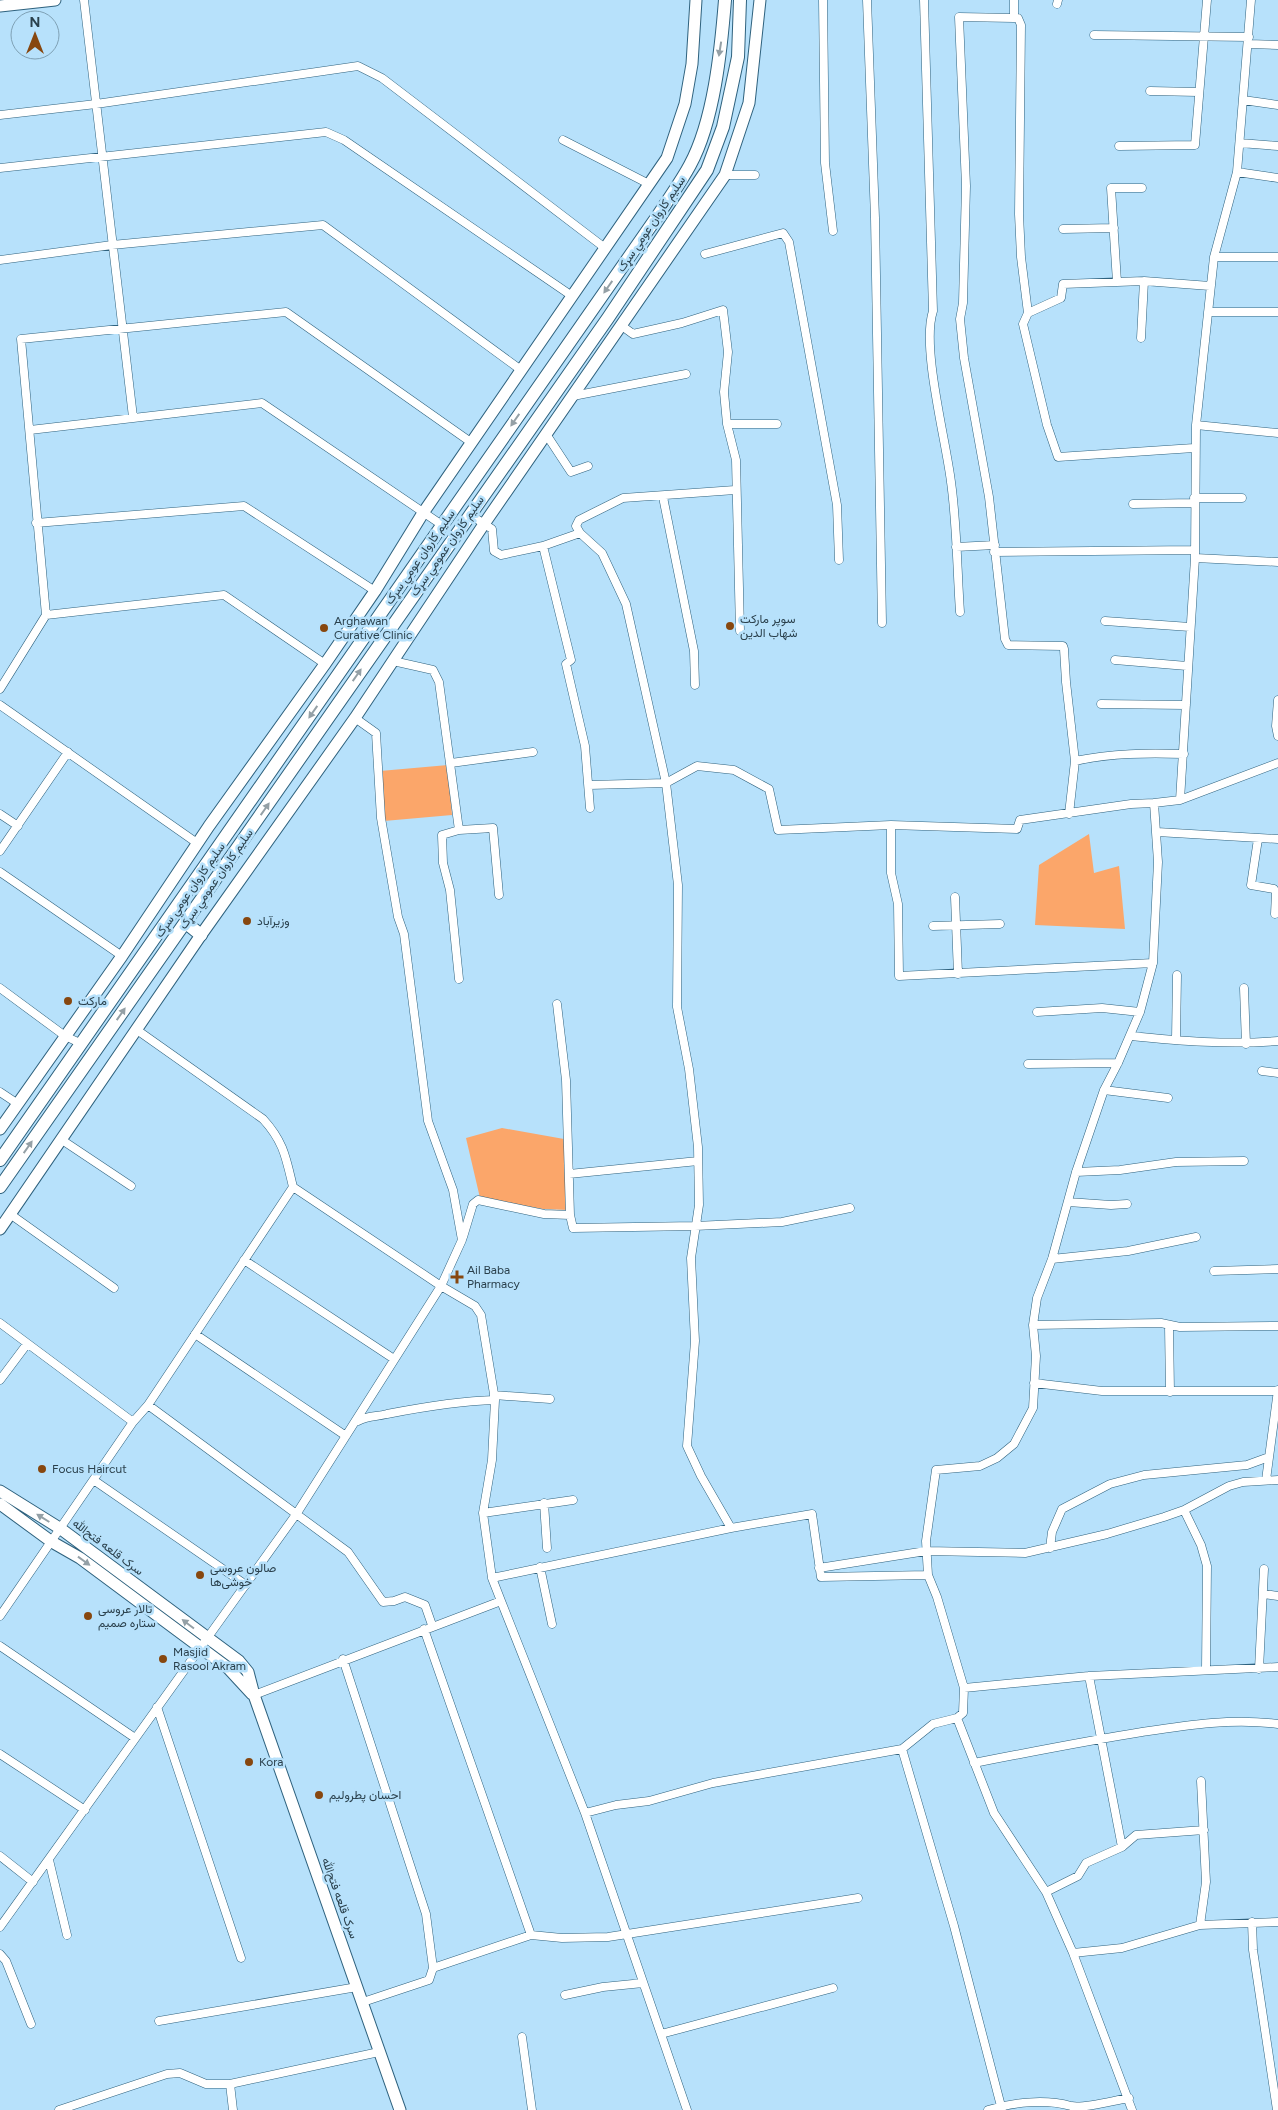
<svg xmlns="http://www.w3.org/2000/svg" width="1278" height="2110" viewBox="0 0 1278 2110" font-family="Figtree,Vazirmatn,sans-serif">
  <rect width="100%" height="100%" fill="#b7e1fb"/>
  <!-- green -->
  <path fill="#fba66a" d="M 448,765 L 452,815 L 384,821 L 380,771 Z
    M 1089,834 L 1094,873 L 1119,866 L 1125,929 L 1035,925 L 1039,865 Z
    M 502,1128 L 564,1139 L 569,1210 L 543,1209 L 480,1198 L 466,1138 Z"/>
  <g fill="none" stroke-linecap="round" stroke-linejoin="round">
    <defs>
      <path id="street" d="M 84,0 L 133,417
        M 823,0 L 825,163 L 833,231
        M 867,0 L 875,218 L 882,623
        M 924,0 L 933,311 C 921,347 946,440 951,482 C 957,525 957,569 960,612
        M 1057,4 L 1058,0
        M 1014,18 L 1014,0
        M 1094,35 L 1249,37
        M 1249,44 L 1278,45
        M 1150,91 L 1198,92
        M 1243,100 L 1278,105
        M 0,115 L 96,104 L 358,66 L 382,78 L 605,248
        M 563,140 L 649,184
        M 1240,143 L 1278,146
        M 1119,146 L 1195,145 L 1207,0
        M 0,168 L 326,132 L 344,140 L 572,296
        M 1237,172 L 1278,178
        M 725,175 L 755,175
        M 1063,229 L 1114,228
        M 705,254 L 783,233 L 789,242 L 837,505 L 839,560
        M 1214,257 L 1278,257
        M 0,260 L 112,245 L 323,225 L 521,370
        M 1117,282 L 1111,188 L 1142,188
        M 1208,312 L 1278,312
        M 1028,313 L 1061,298 L 1063,284 L 1144,281 L 1210,286
        M 622,326 L 633,334 L 682,323 L 723,310 L 728,352 L 724,392 L 727,424 L 736,460 L 740,631
        M 1141,338 L 1144,281
        M 573,396 L 686,374
        M 727,424 L 777,424
        M 1196,425 L 1278,433
        M 30,430 L 262,403 L 442,525
        M 546,434 L 571,472 L 588,466
        M 663,497 L 694,651 L 695,685
        M 1194,498 L 1242,498
        M 1133,504 L 1194,503
        M 469,514 L 492,529 L 494,551 L 501,555 L 543,546 L 580,533 L 602,553 L 626,604 L 666,783 L 678,885 L 677,1007 L 689,1069 L 698,1147 L 699,1205 L 691,1258 L 695,1341 L 687,1446 L 701,1476 L 731,1528 L 812,1514 L 821,1577 L 928,1575
        M 36,523 L 244,506 L 375,591
        M 580,533 L 576,526 L 579,520 L 623,498 L 735,490
        M 543,546 L 571,660 L 566,664 L 585,746 L 590,808
        M 956,547 L 995,545
        M 994,552 L 1195,550
        M 1195,558 L 1278,562
        M 46,615 L 21,339 L 286,312 L 472,443
        M 1105,621 L 1190,627
        M 1115,660 L 1187,666
        M 393,661 L 433,670 L 439,682 L 459,830 L 442,835 L 443,863 L 450,890 L 459,979
        M 0,689 L 46,615 L 224,595 L 325,664
        M 1278,700 L 1276,726 L 1278,736
        M 1101,704 L 1186,705
        M 0,705 L 197,843
        M 1075,761 C 1112,753 1147,753 1184,754
        M 451,763 L 533,752
        M 589,785 L 666,783 L 697,766 L 734,770 L 769,789 L 778,830 L 891,825 L 1017,829 L 1020,820 L 1131,804 L 1154,803
        M 1180,800 L 1195,558 L 1196,425 L 1214,257 L 1237,172 L 1251,0
        M 0,814 L 18,826
        M 1069,814 L 1075,761 L 1066,682 L 1064,649 L 1063,646 L 1008,645 L 1005,639 L 989,497 L 964,358 L 960,319 L 963,303 L 966,186 L 959,17 L 1014,18 L 1018,18 L 1021,25 L 1019,214 L 1021,257 L 1028,313 L 1023,324 L 1047,425 L 1058,457 L 1194,448
        M 891,825 L 891,873 L 898,904 L 899,976 L 1153,963
        M 459,830 L 493,828 L 499,895
        M 1157,832 L 1278,839
        M 1258,839 L 1251,885 L 1274,889 L 1276,893 L 1275,914
        M 0,851 L 68,752
        M 0,872 L 122,956
        M 955,897 L 958,974
        M 933,926 L 1000,924
        M 0,988 L 65,1036 L 82,1044
        M 1244,988 L 1246,1044
        M 557,1004 L 566,1080 L 570,1215 L 573,1228 L 695,1226 L 782,1222 L 850,1208
        M 1037,1012 L 1102,1008 L 1140,1012
        M 137,1030 L 263,1119 C 284,1142 286,1158 293,1187 L 441,1286 L 475,1306 L 481,1315 L 495,1400 L 492,1460 L 483,1513 L 492,1578
        M 1130,1036 C 1180,1041 1228,1045 1278,1041
        M 1176,1040 L 1177,975
        M 1028,1064 L 1118,1063
        M 1262,1071 L 1278,1073
        M 1104,1090 L 1168,1098
        M 0,1092 L 18,1104
        M 62,1140 L 131,1186
        M 1076,1172 L 1120,1170 L 1176,1162 L 1244,1161
        M 569,1174 L 698,1161
        M 1068,1202 L 1111,1205 L 1127,1204
        M 10,1214 L 114,1288
        M 463,1237 L 473,1204 L 478,1200 L 544,1214 L 570,1215
        M 1052,1259 L 1128,1251 L 1196,1237
        M 244,1260 L 394,1359
        M 1214,1271 L 1278,1269
        M 0,1323 L 133,1422
        M 1033,1325 L 1161,1323 L 1180,1327 L 1278,1326
        M 1169,1326 L 1170,1392
        M 195,1334 L 346,1436
        M 0,1380 L 27,1344
        M 1034,1383 L 1102,1391 L 1277,1391
        M 494,1395 L 550,1399
        M 148,1405 L 348,1552 L 383,1602 L 394,1601 L 405,1597 L 425,1605 L 432,1625
        M 358,1421 C 369,1415 376,1417 387,1414 C 423,1407 458,1401 495,1400
        M 1266,1480 L 1278,1390
        M 95,1481 L 246,1585
        M 544,1503 L 547,1548
        M 1184,1510 L 1201,1545 L 1207,1566 L 1206,1669
        M 483,1513 L 573,1500
        M 1050,1548 L 1052,1532 L 1062,1509 L 1110,1484 L 1144,1475 L 1247,1465 L 1269,1457
        M 540,1567 L 552,1624
        M 819,1568 L 926,1551 L 1025,1553 L 1107,1534 L 1164,1517 L 1184,1510 L 1229,1486 L 1243,1482 L 1278,1480
        M 1264,1594 L 1278,1596
        M 501,1601 L 492,1578 L 731,1528
        M 0,1616 L 133,1422 L 148,1405 L 293,1187
        M 424,1629 L 531,1935
        M 0,1646 L 135,1738
        M 343,1659 L 426,1914 L 433,1968 L 429,1980 L 363,2002
        M 1259,1669 L 1264,1569
        M 1089,1676 L 1122,1847
        M 964,1688 L 1089,1676 L 1278,1667
        M 254,1695 L 501,1601 L 585,1813 L 687,2110
        M 157,1707 L 241,1958
        M 957,1718 L 933,1724 L 902,1749 L 954,1926 L 1002,2110
        M 0,1754 L 85,1810
        M 974,1763 C 1030,1752 1086,1741 1142,1732 C 1188,1725 1232,1718 1278,1724
        M 585,1813 L 616,1805 L 649,1801 L 713,1783 L 902,1749
        M 0,1856 L 33,1882
        M 49,1860 L 67,1935
        M 1046,1892 L 1078,1876 L 1086,1863 L 1122,1847 L 1136,1835 L 1204,1830
        M 1252,1922 L 1253,1950 L 1277,2110
        M 1200,1925 L 1206,1882 L 1201,1781
        M 0,1927 L 297,1513 L 441,1286 L 462,1240 L 453,1190 L 428,1121 L 404,934 L 398,917 L 381,818 L 376,733 L 355,718
        M 1073,1953 L 1122,1948 L 1200,1925 L 1278,1922
        M 0,1954 L 6,1961 L 31,2024
        M 433,1968 L 531,1935 L 562,1938 L 608,1937 L 858,1898
        M 565,1995 L 603,1987 L 643,1983
        M 159,2021 L 357,1987
        M 661,2034 L 833,1988
        M 522,2037 L 532,2110
        M 230,2084 L 233,2110
        M 59,2110 L 167,2074 L 180,2073 L 206,2084 L 230,2084 L 379,2052
        M 988,2110 C 1014,2102 1046,2099 1071,2106 C 1084,2109 1115,2100 1129,2098
        M 1132,2110 L 1073,1953 L 1046,1892 L 994,1813 L 957,1718 L 963,1713 L 964,1688 L 937,1597 L 928,1575 L 926,1541 L 936,1470 L 980,1466 L 997,1458 L 1014,1444 L 1033,1408 L 1036,1356 L 1033,1325 L 1037,1298 L 1052,1259 L 1076,1172 L 1104,1090 L 1118,1063 L 1140,1012 L 1153,963 L 1158,862 L 1154,803 L 1180,800 L 1278,763"/>
      <path id="secondary" d="M 0,6 L 55,0
        M 0,1129 L 122,956 L 209,826 L 325,664 L 375,591 L 423,513 L 667,158 L 685,104 L 692,64 L 696,0
        M 0,1229 L 201,935 L 355,718 L 484,524 L 725,175 L 749,103 L 760,0
        M 0,1491 L 61,1529 L 239,1661 L 248,1672 L 254,1695 L 400,2110
        M 0,1504 L 52,1542 L 80,1558 L 228,1668 L 252,1694"/>
      <path id="primary" d="M 186,923 L 201,935
        M 0,1160 L 659,214 C 669,198 681,182 690,165 C 714,121 721,50 725,0
        M 0,1187 L 608,318 L 707,170 L 723,127 L 738,57 L 740,0"/>
    </defs>
    <!-- street casing -->
    <use href="#street" stroke="#2f627e" stroke-width="9"/>
    <!-- secondary casing -->
    <use href="#secondary" stroke="#2f627e" stroke-width="13"/>
    <!-- primary casing -->
    <use href="#primary" stroke="#2f627e" stroke-width="14"/>
    <!-- street -->
    <use href="#street" stroke="#fff" stroke-width="8"/>
    <!-- secondary -->
    <use href="#secondary" stroke="#fff" stroke-width="11"/>
    <!-- primary -->
    <use href="#primary" stroke="#fff" stroke-width="12"/>
  </g>
  <!-- one-way arrows -->
  <defs><path id="oneway-solid" d="M-6-.8H1V-3.2L6.5 0L1 3.2V.8H-6Z" transform="scale(1.25)"/></defs>
  <g fill="#94a0a6">
    <use href="#oneway-solid" transform="translate(720 49) rotate(99)"/>
    <use href="#oneway-solid" transform="translate(608 287) rotate(125)"/>
    <use href="#oneway-solid" transform="translate(515 420) rotate(125)"/>
    <use href="#oneway-solid" transform="translate(357 675) rotate(-55)"/>
    <use href="#oneway-solid" transform="translate(313 712) rotate(125)"/>
    <use href="#oneway-solid" transform="translate(265 809) rotate(-55)"/>
    <use href="#oneway-solid" transform="translate(121 1014) rotate(-55)"/>
    <use href="#oneway-solid" transform="translate(28 1147) rotate(-55)"/>
    <use href="#oneway-solid" transform="translate(43 1518) rotate(-148)"/>
    <use href="#oneway-solid" transform="translate(84 1561) rotate(36)"/>
    <use href="#oneway-solid" transform="translate(188 1624) rotate(-143)"/>
  </g>
  <!-- markers -->
  <g fill="#87470f" stroke="#b7e1fb" stroke-width="2">
    <circle cx="730" cy="626" r="5"/>
    <circle cx="324" cy="628" r="5"/>
    <circle cx="247" cy="921" r="5"/>
    <circle cx="68" cy="1001" r="5"/>
    <path d="M454.5 1269.5h5v5h5v5h-5v5h-5v-5h-5v-5h5z"/>
    <circle cx="42" cy="1469" r="5"/>
    <circle cx="200" cy="1575" r="5"/>
    <circle cx="88" cy="1616" r="5"/>
    <circle cx="163" cy="1659" r="5"/>
    <circle cx="249" cy="1762" r="5"/>
    <circle cx="319" cy="1795" r="5"/>
  </g>
  <g text-anchor="middle" stroke-width="5" stroke-linejoin="round" paint-order="stroke">
    <!-- street labels -->
    <g font-size="12" fill="#2a404c" stroke="#b7e1fb">
      <text transform="translate(651 224) rotate(-56)" y="4">سلیم کاروان عومي سړک</text>
      <text transform="translate(447 546) rotate(-55)" y="4">سلیم کاروان عمومي سړک</text>
      <text transform="translate(420 557) rotate(-55)" y="4">سلیم کاروان عومي سړک</text>
      <text transform="translate(216 879) rotate(-55)" y="4">سلیم کاروان عمومي سړک</text>
      <text transform="translate(190 890) rotate(-55)" y="4">سلیم کاروان عومي سړک</text>
      <text transform="translate(108 1547) rotate(37)" y="4">سرک قلعه فتح‌الله</text>
      <text transform="translate(340 1898) rotate(70)" y="4">سرک قلعه فتح‌الله</text>
    </g>
    <!-- poi labels -->
    <g font-size="12" fill="#2a404c" stroke="#b7e1fb" text-anchor="start">
      <text x="740" y="623">سوپر مارکت<tspan x="740" dy="14">شهاب الدین</tspan></text>
      <text x="334" y="625">Arghawan<tspan x="334" dy="14">Curative Clinic</tspan></text>
      <text x="257" y="925">وزیرآباد</text>
      <text x="78" y="1005">مارکت</text>
      <text x="467" y="1274">Ail Baba<tspan x="467" dy="14">Pharmacy</tspan></text>
      <text x="52" y="1473">Focus Haircut</text>
      <text x="210" y="1572">صالون عروسی<tspan x="210" dy="14">خوشی‌ها</tspan></text>
      <text x="98" y="1613">تالار عروسی<tspan x="98" dy="14">ستاره صمیم</tspan></text>
      <text x="173" y="1656">Masjid<tspan x="173" dy="14">Rasool Akram</tspan></text>
      <text x="259" y="1766">Kora</text>
      <text x="329" y="1799">احسان پطرولیم</text>
    </g>
  </g>
  <!-- north arrow -->
  <g transform="translate(35 35)"><circle r="24" fill="#b7e1fb" stroke="#7fa1b5"/>
  <path d="M0-4L9 19L0 12L-9 19Z" fill="#87470f"/>
  <text y="-8" font-size="14" font-weight="bold" text-anchor="middle" fill="#2a404c">N</text>
  </g>
</svg>
